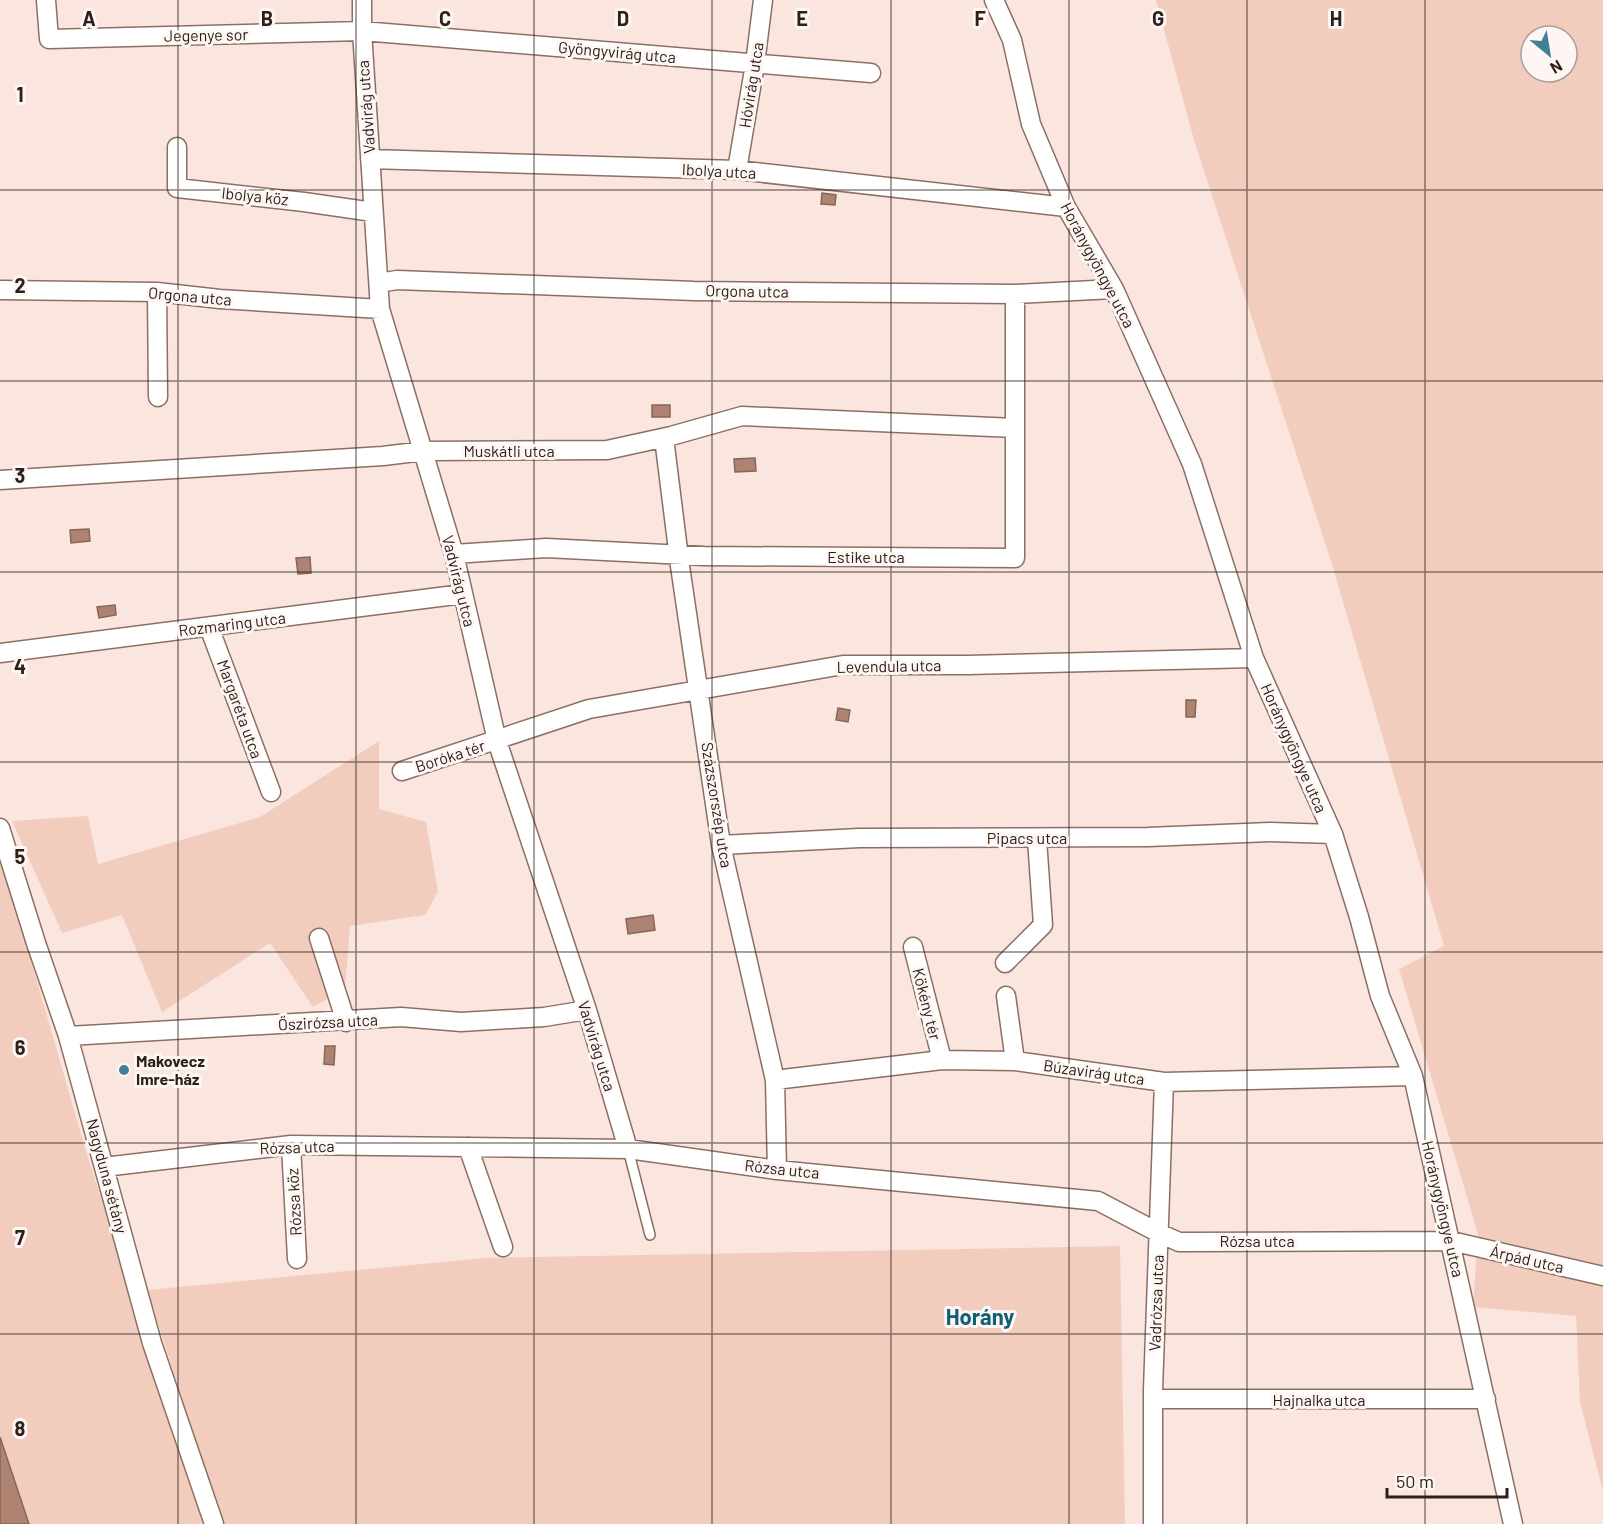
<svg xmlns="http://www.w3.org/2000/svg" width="1603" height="1524" viewBox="0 0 1603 1524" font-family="Barlow,sans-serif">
  <rect width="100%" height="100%" fill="#fae6de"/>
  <!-- green -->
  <path fill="#f2cdbe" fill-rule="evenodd" d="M 1156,0 L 1603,0 L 1603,1491 L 1580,1402 L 1576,1316 L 1473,1307 L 1478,1234 L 1399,969 L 1444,946 L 1331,561 L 1194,140 ZM 1531,36 L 1567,36 L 1567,72 L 1531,72 Z
    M 379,741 L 379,809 L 426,822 L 438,892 L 425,915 L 350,926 L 345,989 L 313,1007 L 270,943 L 162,1012 L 122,915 L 62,933 L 12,821 L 88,816 L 98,864 L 260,817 Z
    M 0,853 L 85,1148 L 205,1524 L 29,1524 L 0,1437 Z
    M 1120,1246 L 1125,1524 L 223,1524 L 147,1290 L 485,1258 Z"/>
  <!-- water -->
  <path fill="#ae8372" stroke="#876558" stroke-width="1.5" d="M 822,193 L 836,195 L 835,205 L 821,204 Z
    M 652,405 L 670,405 L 670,417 L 652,417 Z
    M 755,458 L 756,471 L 735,472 L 734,459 Z
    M 89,529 L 90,541 L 71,543 L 70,530 Z
    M 310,557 L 311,573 L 298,574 L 296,558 Z
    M 115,605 L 116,615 L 99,618 L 97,607 Z
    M 1186,700 L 1196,700 L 1195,717 L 1186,717 Z
    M 838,708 L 850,710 L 848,722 L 836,720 Z
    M 653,915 L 655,930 L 628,934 L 626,919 Z
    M 325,1046 L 335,1046 L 334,1065 L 324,1064 Z
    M 0,1437 L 29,1524 L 0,1524 Z"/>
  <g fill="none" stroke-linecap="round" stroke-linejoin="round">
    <defs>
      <path id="lane" d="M 628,1149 L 650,1235"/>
      <path id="street" d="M 46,0 L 49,39 L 362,31 L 871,73
        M 362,0 L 362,31 L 380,309 L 454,554 L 497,741 L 587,1010 L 628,1149
        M 994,0 L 1012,40 L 1031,124 L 1066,207 L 1114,289 L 1192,464 L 1254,658 L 1333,834 L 1359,917 L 1380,996 L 1413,1076 L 1513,1524
        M 177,147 L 177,188 L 304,202 L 373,212
        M 370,159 L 737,170 L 1066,207
        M 737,170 L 755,64 L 763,0
        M 379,283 L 397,280 L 694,291 L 1015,294 L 1114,289
        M 0,290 L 157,292 L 220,299 L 380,309
        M 157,292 L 158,397
        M 664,438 L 680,566 L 721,845 L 775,1080 L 777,1170
        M 0,480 L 383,456 L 424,451 L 607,450 L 671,436 L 742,416 L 1015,428
        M 454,554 L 546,548 L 704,556 L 1015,558 L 1015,294
        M 209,627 L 271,792
        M 0,653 L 463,594
        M 402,771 L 589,709 L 843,665 L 968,665 L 1254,658
        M 0,828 L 36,943 L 68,1036 L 152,1343 L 214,1524
        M 721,845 L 859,838 L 1148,837 L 1270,832 L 1333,834
        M 319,938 L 346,1022
        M 913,947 L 942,1060
        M 1005,963 L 1043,925 L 1037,839
        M 1006,996 L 1015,1061
        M 68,1036 L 401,1017 L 461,1022 L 544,1017 L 587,1010
        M 775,1080 L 942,1060 L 1015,1061 L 1164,1082 L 1413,1076
        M 291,1145 L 297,1259
        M 468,1147 L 503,1247
        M 104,1167 L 291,1145 L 628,1149 L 777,1170 L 1098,1201 L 1159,1233 L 1179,1242 L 1451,1241 L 1603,1276
        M 1153,1399 L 1486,1399
        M 1153,1524 L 1153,1390 L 1164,1082"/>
    </defs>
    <!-- lane casing -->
    <use href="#lane" stroke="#8c6f63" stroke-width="12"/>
    <!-- street casing -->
    <use href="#street" stroke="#8c6f63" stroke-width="21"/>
    <!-- lane -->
    <use href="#lane" stroke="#fff" stroke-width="9"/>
    <!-- street -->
    <use href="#street" stroke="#fff" stroke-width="18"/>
  </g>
  <!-- grid -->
  <path fill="none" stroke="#2c201b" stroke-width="1.5" stroke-opacity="0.55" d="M 178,0 L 178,1524M 356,0 L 356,1524M 534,0 L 534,1524M 712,0 L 712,1524M 891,0 L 891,1524M 1069,0 L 1069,1524M 1247,0 L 1247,1524M 1425,0 L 1425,1524M 0,190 L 1603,190M 0,381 L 1603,381M 0,572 L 1603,572M 0,762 L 1603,762M 0,952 L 1603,952M 0,1143 L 1603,1143M 0,1334 L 1603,1334"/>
  <!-- markers -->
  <circle fill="#407f94" stroke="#fdf6f3" stroke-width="2" cx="124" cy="1070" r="6"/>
  <g text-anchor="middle" stroke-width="6" stroke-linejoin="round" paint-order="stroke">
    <!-- street labels -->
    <g font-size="16" fill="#2c201b" stroke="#fdf6f3">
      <text transform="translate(206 35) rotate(-1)" y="6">Jegenye sor</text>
      <text transform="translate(617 52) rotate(5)" y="6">Gyöngyvirág utca</text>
      <text transform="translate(751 85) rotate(-81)" y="6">Hóvirág utca</text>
      <text transform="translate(366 107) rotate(-94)" y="6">Vadvirág utca</text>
      <text transform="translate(719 171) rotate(3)" y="6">Ibolya utca</text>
      <text transform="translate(255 196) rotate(6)" y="6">Ibolya köz</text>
      <text transform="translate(1098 265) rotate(62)" y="6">Horánygyöngye utca</text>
      <text transform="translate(747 291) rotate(1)" y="6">Orgona utca</text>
      <text transform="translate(190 296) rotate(5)" y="6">Orgona utca</text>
      <text x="509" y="457">Muskátli utca</text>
      <text x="866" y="563">Estike utca</text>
      <text transform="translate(459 581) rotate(76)" y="6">Vadvirág utca</text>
      <text transform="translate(232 624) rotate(-7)" y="6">Rozmaring utca</text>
      <text transform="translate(889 666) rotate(-1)" y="6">Levendula utca</text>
      <text transform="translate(240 709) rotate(70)" y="6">Margaréta utca</text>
      <text transform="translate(1294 748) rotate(66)" y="6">Horánygyöngye utca</text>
      <text transform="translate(450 756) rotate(-18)" y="6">Boróka tér</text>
      <text transform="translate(717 805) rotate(81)" y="6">Százszorszép utca</text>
      <text x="1027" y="844">Pipacs utca</text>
      <text transform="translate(927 1004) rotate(76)" y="6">Kökény tér</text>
      <text transform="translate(328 1022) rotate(-3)" y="6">Őszirózsa utca</text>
      <text transform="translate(597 1046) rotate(73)" y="6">Vadvirág utca</text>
      <text transform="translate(1094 1072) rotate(8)" y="6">Búzavirág utca</text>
      <text transform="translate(297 1147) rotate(-2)" y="6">Rózsa utca</text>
      <text transform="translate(782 1169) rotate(6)" y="6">Rózsa utca</text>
      <text transform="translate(107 1176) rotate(75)" y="6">Nagyduna sétány</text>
      <text transform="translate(294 1202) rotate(-93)" y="6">Rózsa köz</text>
      <text transform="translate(1443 1209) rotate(77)" y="6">Horánygyöngye utca</text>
      <text x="1257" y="1247">Rózsa utca</text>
      <text transform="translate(1527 1259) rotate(13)" y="6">Árpád utca</text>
      <text transform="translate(1156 1303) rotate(-88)" y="6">Vadrózsa utca</text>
      <text x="1319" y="1406">Hajnalka utca</text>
    </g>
    <!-- poi labels -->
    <g font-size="16" font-weight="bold" fill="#2c201b" stroke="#fdf6f3" text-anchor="start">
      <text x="136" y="1067">Makovecz<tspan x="136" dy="18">Imre-ház</tspan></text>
    </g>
    <!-- district labels -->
    <g font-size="22" font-weight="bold" fill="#106178" stroke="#fdf6f3">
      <text x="980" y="1325">Horány</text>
    </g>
  </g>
  <g font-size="20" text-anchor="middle" font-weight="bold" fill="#2c201b" stroke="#fdf6f3" stroke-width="6" stroke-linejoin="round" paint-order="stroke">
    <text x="89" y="26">A</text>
    <text x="267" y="26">B</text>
    <text x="445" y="26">C</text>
    <text x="623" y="26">D</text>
    <text x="802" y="26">E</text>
    <text x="980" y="26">F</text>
    <text x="1158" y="26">G</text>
    <text x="1336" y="26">H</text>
    <text x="20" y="102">1</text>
    <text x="20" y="293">2</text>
    <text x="20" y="483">3</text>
    <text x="20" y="674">4</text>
    <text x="20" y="864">5</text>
    <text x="20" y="1055">6</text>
    <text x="20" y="1245">7</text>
    <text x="20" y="1436">8</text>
  </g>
  <!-- north arrow -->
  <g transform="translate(1549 54) rotate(150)"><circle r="28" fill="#fdf6f3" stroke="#a9a09d" stroke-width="1.5"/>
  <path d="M0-4.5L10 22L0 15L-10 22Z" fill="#407f94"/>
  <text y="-9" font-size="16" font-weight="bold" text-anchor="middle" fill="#2c201b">N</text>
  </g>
  <!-- scale -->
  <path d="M1387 1488v9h120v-9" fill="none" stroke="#2c201b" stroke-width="3"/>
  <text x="1396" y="1488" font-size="18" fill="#2c201b" stroke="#fdf6f3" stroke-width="4.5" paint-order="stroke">50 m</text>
</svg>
